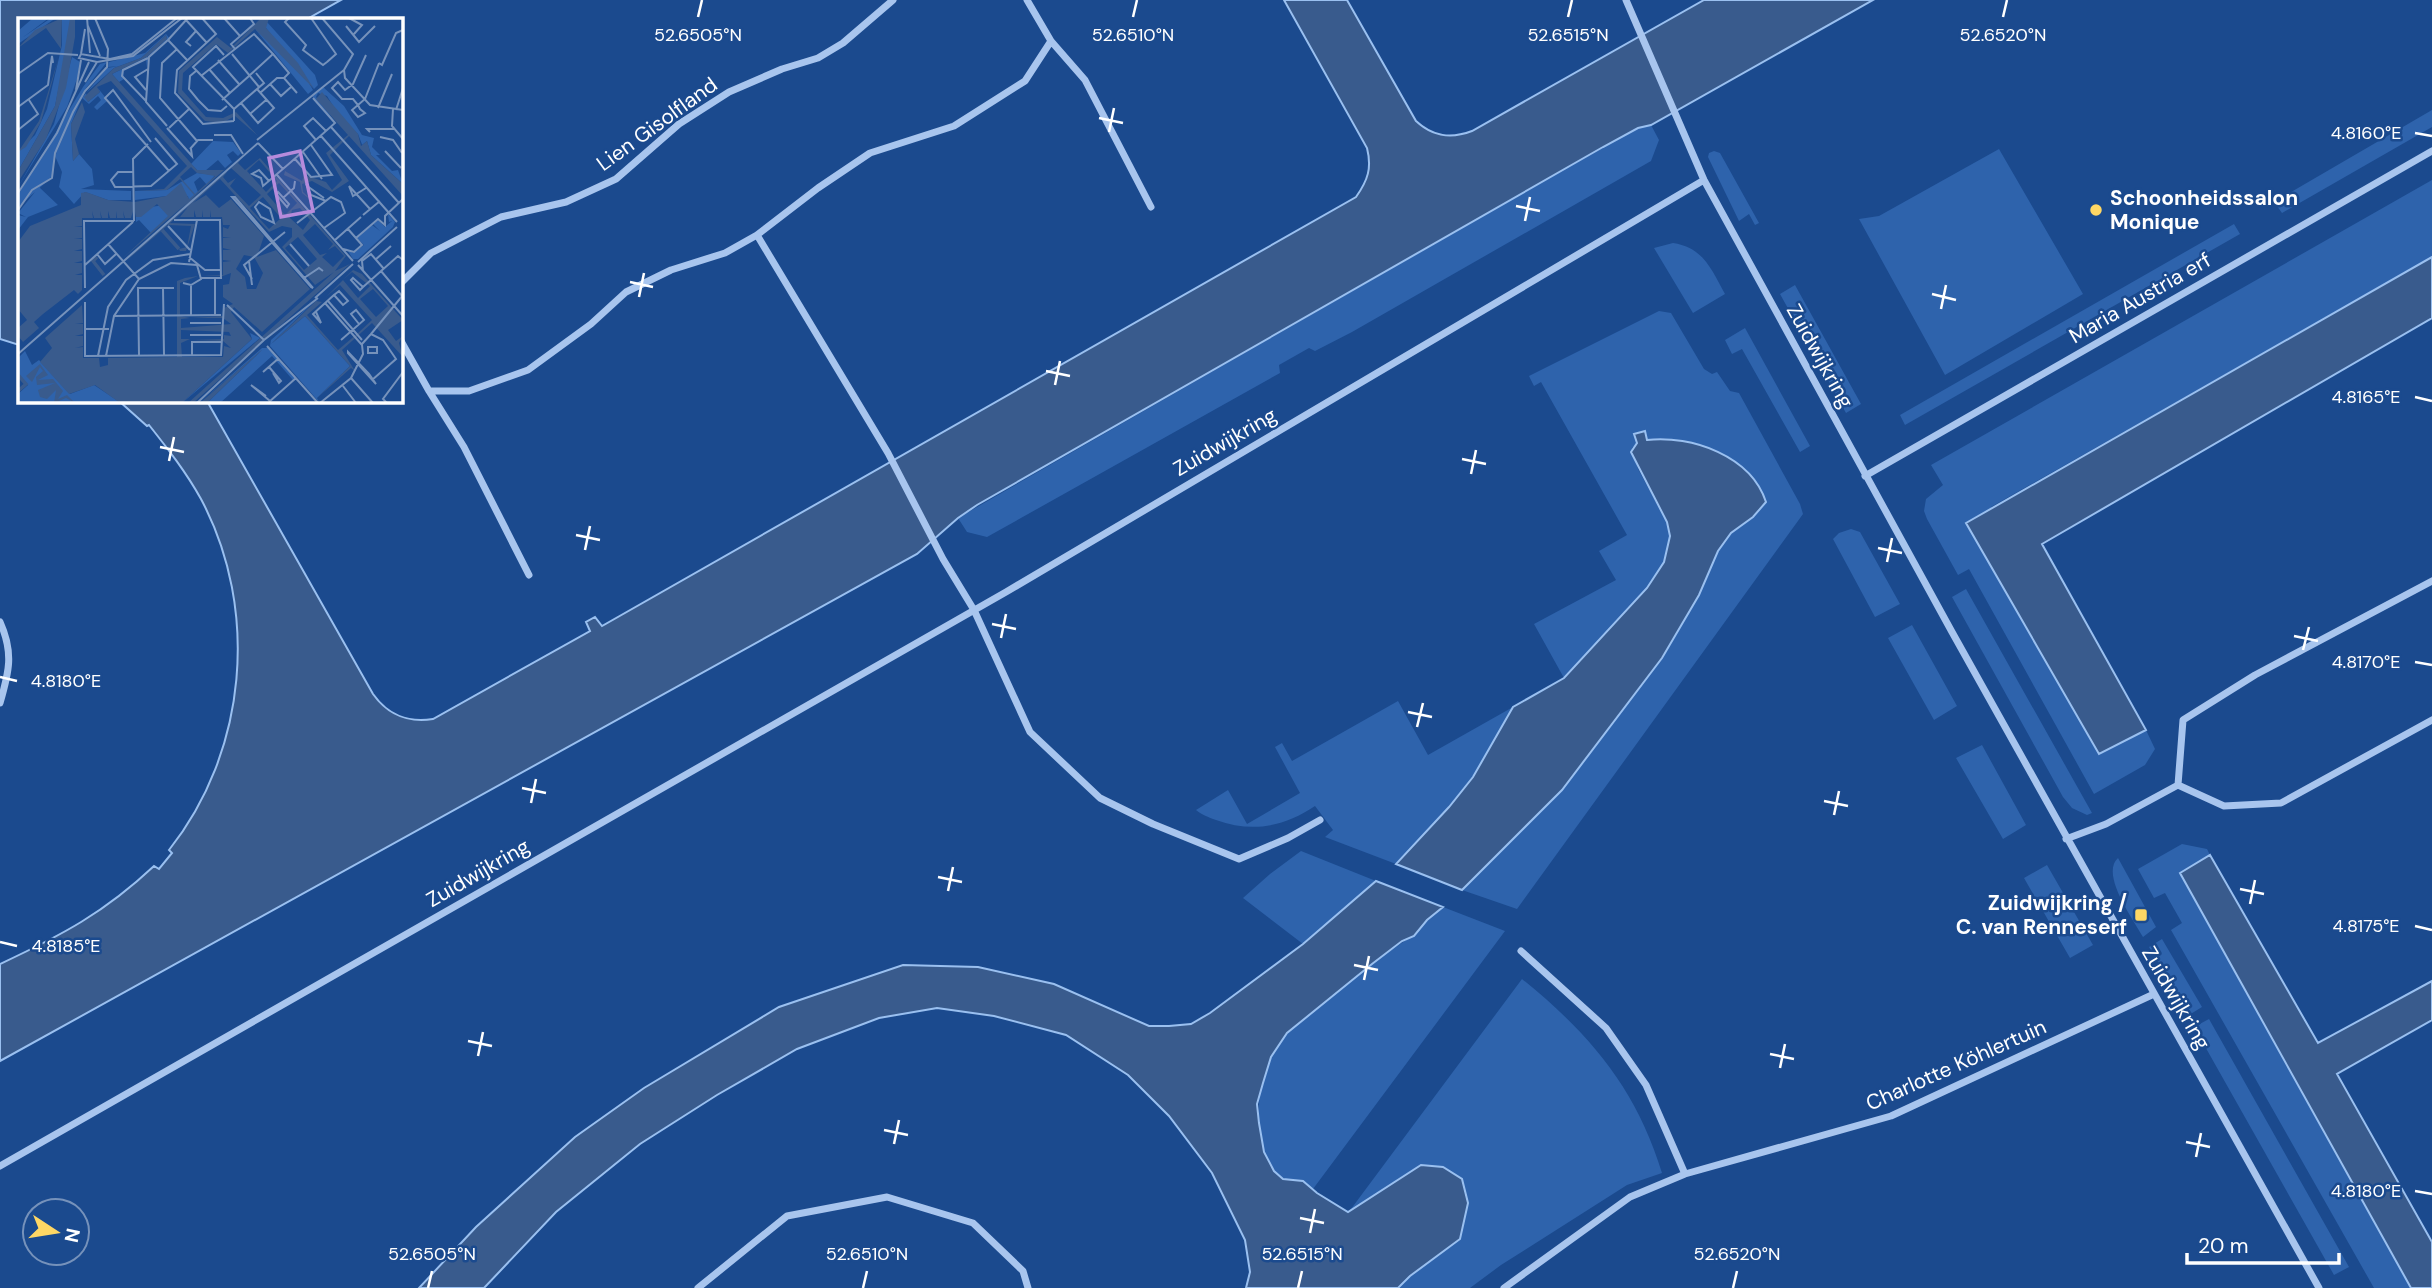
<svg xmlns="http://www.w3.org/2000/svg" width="2432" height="1288" viewBox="0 0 2432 1288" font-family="'DM Sans',sans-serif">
  <rect width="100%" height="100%" fill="#1b4a8e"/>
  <!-- green -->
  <path fill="#2e63ac" d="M 2432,110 L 2432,127 L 2282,213 L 2274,202 Z
    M 1651,125 L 1659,140 L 1651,161 L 1352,332 L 1315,351 L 1309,348 L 1279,365 L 1280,373 L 987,537 L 967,532 L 958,518 L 1547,179 L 1638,128 Z
    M 1999,149 L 2083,294 L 1945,375 L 1859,219 L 1879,216 Z
    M 1714,151 L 1720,153 L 1759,223 L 1755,225 L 1749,214 L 1739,221 L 1708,157 L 1709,153 Z
    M 2432,180 L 2432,257 L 1991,507 L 2099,753 L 2146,730 L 2155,749 L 2145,765 L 2094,794 L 1969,569 L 1958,575 L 1927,519 L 1924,511 L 1926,499 L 1943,485 L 1931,465 Z
    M 2234,224 L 2240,234 L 1905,425 L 1900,415 Z
    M 1673,243 C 1704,248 1711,269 1725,294 L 1693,313 L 1654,248 Z
    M 1795,285 L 1861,404 L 1846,413 L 1780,294 Z
    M 1659,311 L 1671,313 L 1704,369 L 1712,374 L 1717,372 L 1730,391 L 1739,393 L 1800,504 L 1803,514 L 1517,909 L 1462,890 L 1562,790 L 1662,658 L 1699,595 L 1717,551 L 1731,533 L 1753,517 L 1672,439 C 1658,439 1643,437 1632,448 L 1638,469 L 1667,522 L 1670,536 L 1669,547 L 1664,562 L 1647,588 L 1564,678 L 1534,624 L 1616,580 L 1599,551 L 1627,535 L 1541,382 L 1534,386 L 1529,376 Z
    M 1745,328 L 1810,446 L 1800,452 L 1742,349 L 1732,354 L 1725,340 Z
    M 1851,529 L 1860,532 L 1900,604 L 1875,617 L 1833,539 L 1839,533 Z
    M 1966,589 L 2092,813 L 2087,815 L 2072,808 L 2063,797 L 1952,597 Z
    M 1912,625 L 1957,706 L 1934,720 L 1888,638 Z
    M 1398,701 L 1428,755 L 1513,707 L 1473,777 L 1427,832 L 1396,864 L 1325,837 L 1333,830 L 1315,806 C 1284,827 1252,833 1216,820 C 1208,817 1202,815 1196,810 L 1228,790 L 1247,824 L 1300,793 L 1275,747 L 1282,743 L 1292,761 Z
    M 1982,745 L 2026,825 L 2003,839 L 1956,758 Z
    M 2182,844 L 2207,849 L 2210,855 L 2180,873 L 2411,1288 L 2374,1288 L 2171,930 L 2182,923 L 2165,893 L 2154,898 L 2138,869 Z
    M 1301,851 L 1376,881 L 1303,944 L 1243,898 L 1270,874 Z
    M 2118,858 L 2156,927 L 2143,937 C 2133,919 2100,874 2118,858 Z
    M 2047,865 L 2093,945 L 2070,958 L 2024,878 Z
    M 1443,907 L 1505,931 L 1313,1189 C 1299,1177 1286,1184 1276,1173 C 1265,1161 1262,1144 1260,1129 C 1257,1104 1260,1079 1271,1056 C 1292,1016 1374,962 1412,936 C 1418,933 1421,925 1426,920 C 1431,915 1437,911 1443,907 Z
    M 2162,939 L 2202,1007 L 2189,1015 L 2149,947 Z
    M 1522,979 C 1590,1034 1636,1088 1662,1173 L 1627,1185 L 1501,1265 L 1470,1288 L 1398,1288 L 1410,1276 L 1468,1203 L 1462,1179 L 1443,1167 L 1421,1165 L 1348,1213 Z
    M 2209,1019 L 2349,1267 L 2334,1275 L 2194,1027 Z"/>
  <!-- water -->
  <path fill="#395b8d" stroke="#9ac0f0" stroke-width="2" d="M 0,0 L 341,0 L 307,19 L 19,19 L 19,345 L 0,339 Z
    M 1284,0 L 1347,0 L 1416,121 C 1433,137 1451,139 1472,131 L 1704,0 L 1873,0 L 1651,125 L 1638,128 L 1603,147 L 977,505 L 958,518 L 917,554 L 0,1061 L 0,964 C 62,935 104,913 154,866 L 159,869 L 172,853 L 169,850 C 247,752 260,610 201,499 C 186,472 168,449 149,425 L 147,426 L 119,401 L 207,401 L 373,694 C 388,715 407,723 433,719 L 590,631 L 586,622 L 595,617 L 602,626 L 1356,197 C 1368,180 1372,168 1367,148 Z
    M 2432,257 L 2432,318 L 2042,544 L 2146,730 L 2099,754 L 1966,523 Z
    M 1645,431 L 1647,440 C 1692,435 1751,456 1766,502 L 1753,517 L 1731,533 L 1718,551 L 1699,595 L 1662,658 L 1562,790 L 1462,890 L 1396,864 L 1449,807 L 1473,777 L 1513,707 L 1564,678 L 1647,588 L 1664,562 L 1670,536 L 1667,522 L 1631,452 L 1637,443 L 1634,434 Z
    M 2210,855 L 2318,1043 L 2432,981 L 2432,1020 L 2337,1074 L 2432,1242 L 2432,1288 L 2411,1288 L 2180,873 Z
    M 1376,881 L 1443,907 L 1427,920 L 1414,936 L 1402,941 L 1372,964 L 1287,1033 L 1271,1057 L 1263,1083 L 1257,1104 L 1259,1123 L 1264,1152 L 1274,1171 L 1283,1179 L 1303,1181 L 1317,1193 L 1348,1212 L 1421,1165 L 1443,1167 L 1462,1179 L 1468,1203 L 1460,1239 L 1410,1276 L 1398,1288 L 1246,1288 L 1250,1272 L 1245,1240 L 1212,1173 L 1169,1116 L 1128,1075 L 1066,1035 L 994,1016 L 937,1008 L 879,1018 L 797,1049 L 717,1095 L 640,1144 L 556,1212 L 484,1288 L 419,1288 L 476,1227 L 575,1137 L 644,1088 L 779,1007 L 903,965 L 978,967 L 1054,984 L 1149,1026 L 1169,1026 L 1191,1024 L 1210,1013 L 1303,944 Z"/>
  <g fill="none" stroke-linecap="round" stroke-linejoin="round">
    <!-- street -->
    <path stroke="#a8c5ee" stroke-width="7" d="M 1626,0 L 1704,180 L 1952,632 L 2319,1288
      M 1051,41 L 1085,80 L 1151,207
      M 757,235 L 888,453 L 943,559 L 974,610 L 1030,732 L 1100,798 L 1153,824 L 1239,859 L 1288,838 L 1320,820
      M 401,283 L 431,253 L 501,217 L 566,202 L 616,179 L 679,124 L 729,92 L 782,69 L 818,58 L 843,43 L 893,0
      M 401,341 L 429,391 L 469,391 L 528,370 L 591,324 L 626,292 L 671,270 L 725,253 L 757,235 L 818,188 L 870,153 L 954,126 L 1025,81 L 1051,41 L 1027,0
      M 429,391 L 464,447 L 529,575
      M 1865,476 L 2432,151
      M 0,622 C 14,653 9,672 0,703
      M 2178,785 L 2183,720 L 2255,675 L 2432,581
      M 2178,785 L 2224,806 L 2281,803 L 2432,720
      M 2066,839 L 2106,824 L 2178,785
      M 1521,951 L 1606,1028 L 1646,1085 L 1685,1174
      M 0,1166 L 1006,592 L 1704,180
      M 698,1288 L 787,1216 L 887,1197 L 973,1223 L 1023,1271 L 1028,1288
      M 1504,1288 L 1630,1197 L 1685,1174 L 1891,1116 L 2154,994"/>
  </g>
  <!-- ticks -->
  <path fill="none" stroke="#fff" stroke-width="2.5" d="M 698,17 L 702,0M 1133,17 L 1137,0M 1568,17 L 1572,0M 2003,17 L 2007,0M 1099,118 L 1123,123M 1109,132 L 1114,108M 2415,133 L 2432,136M 1516,206 L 1540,211M 1525,221 L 1530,197M 630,282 L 653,287M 1932,294 L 1956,300M 639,297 L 644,273M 1941,309 L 1946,285M 1046,371 L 1070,376M 1055,385 L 1060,361M 2415,397 L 2432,401M 160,447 L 184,452M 1462,459 L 1486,464M 169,461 L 174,437M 1471,474 L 1476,450M 576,535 L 600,540M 1878,548 L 1902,553M 585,550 L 590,526M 1887,562 L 1892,538M 992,624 L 1016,629M 2294,636 L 2318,641M 1001,638 L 1006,614M 2303,650 L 2309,627M 2415,662 L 2432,665M 0,677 L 17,681M 1408,712 L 1432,717M 1417,727 L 1423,703M 522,788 L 546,793M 1824,801 L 1848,806M 531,803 L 536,779M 1834,815 L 1839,791M 938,877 L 962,882M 2240,889 L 2264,894M 948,891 L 953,867M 2250,904 L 2255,880M 2415,926 L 2432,930M 0,942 L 17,946M 1354,965 L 1378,970M 1364,980 L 1369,956M 468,1041 L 492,1046M 1770,1054 L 1794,1059M 478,1056 L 483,1032M 1780,1068 L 1785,1044M 884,1130 L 908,1135M 2186,1142 L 2210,1147M 894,1144 L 899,1120M 2196,1157 L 2201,1133M 2415,1191 L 2432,1194M 1300,1218 L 1324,1223M 1310,1233 L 1315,1209M 428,1288 L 432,1271M 863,1288 L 867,1271M 1298,1288 L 1302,1271M 1733,1288 L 1737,1271"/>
  <!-- markers -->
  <g fill="#ffd764" stroke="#1b4a8e" stroke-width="2.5">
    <circle cx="2096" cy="210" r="7"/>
    <rect x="2134" y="908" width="14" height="14" rx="3.5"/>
  </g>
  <g text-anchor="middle" stroke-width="5" stroke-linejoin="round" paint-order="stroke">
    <!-- street labels -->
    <g font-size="21" fill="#fff" stroke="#1b4a8e">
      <text transform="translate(657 124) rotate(-36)" y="7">Lien Gisolfland</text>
      <text transform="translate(2140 298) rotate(-30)" y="7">Maria Austria erf</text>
      <text transform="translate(1820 356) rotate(61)" y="7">Zuidwijkring</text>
      <text transform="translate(1225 442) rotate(-30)" y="7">Zuidwijkring</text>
      <text transform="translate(478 873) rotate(-30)" y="7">Zuidwijkring</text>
      <text transform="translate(2176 998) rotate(60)" y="7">Zuidwijkring</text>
      <text transform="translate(1956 1065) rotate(-24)" y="7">Charlotte Köhlertuin</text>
    </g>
    <!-- poi labels -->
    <g font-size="21" font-weight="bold" fill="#fff" stroke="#1b4a8e" text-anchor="start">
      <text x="2110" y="205">Schoonheidssalon<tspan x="2110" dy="24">Monique</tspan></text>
      <text x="2127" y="910" text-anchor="end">Zuidwijkring /<tspan x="2127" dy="24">C. van Renneserf</tspan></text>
    </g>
  </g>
  <!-- overview -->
  <g transform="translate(18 18)">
    <rect width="385" height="385" fill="#1b4a8e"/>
    <path d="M 15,0 L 31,0 L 4,20 L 33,0 L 38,0 L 0,26 L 0,13 ZM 44,0 L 52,0 L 52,14 L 37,88 L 0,153 L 0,134 L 17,117 L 29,91 L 44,27 ZM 248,3 L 297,57 L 300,67 L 296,71 L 248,10 ZM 237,11 L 285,55 L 295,72 L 290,76 ZM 148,16 L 152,21 L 129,40 L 130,41 L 129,50 L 128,41 L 105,52 L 106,61 L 101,64 L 94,56 L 129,39 L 149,21 L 148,17 L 123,40 L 96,50 L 68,75 L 70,84 L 82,74 L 79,69 L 87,79 L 89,83 L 79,92 L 76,89 L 83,82 L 80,78 L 71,86 L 64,80 L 89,50 L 101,48 L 90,49 L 91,44 L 127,35 ZM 54,39 L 62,44 L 60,58 L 49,89 L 0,169 L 36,106 ZM 89,44 L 68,70 L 53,106 L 55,143 L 61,136 L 74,151 L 76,167 L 63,171 L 113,173 L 113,182 L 90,182 L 67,174 L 56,186 L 41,169 L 44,154 L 37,138 L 52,103 L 36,140 L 35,158 L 0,189 L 0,177 L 65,69 L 82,46 ZM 305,69 L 326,88 L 344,117 L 356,120 L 354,129 L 362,137 L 358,137 L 374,153 L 380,152 L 385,166 L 353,137 L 349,123 L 344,127 L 348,131 L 345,129 L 340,116 L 323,101 L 309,78 L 300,75 L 298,79 L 318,105 L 294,78 ZM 195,123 L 215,124 L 223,135 L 220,138 L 215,133 L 209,137 L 214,144 L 207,150 L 200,142 L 187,153 L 179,152 L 173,146 ZM 179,155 L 197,157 L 189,167 L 182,159 L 176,164 L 180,174 L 171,183 L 170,178 L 148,178 L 117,182 L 117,173 L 149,172 ZM 21,169 L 40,187 L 10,199 L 0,212 L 0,197 L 8,199 L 0,195 ZM 168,184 L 133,215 L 121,202 L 118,204 L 118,191 ZM 370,196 L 377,204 L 375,209 L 340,241 L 335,241 L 328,230 L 335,235 L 346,227 L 339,220 L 354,207 L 362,213 L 355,206 L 360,202 L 367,209 L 374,203 L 371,204 ZM 298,282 L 253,326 L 287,298 L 332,348 L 299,380 L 301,384 L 252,328 L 253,322 ZM 232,315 L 242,320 L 164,385 L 234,321 ZM 244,330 L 251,330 L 277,359 L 275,362 L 254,338 L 202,385 L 189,385 L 244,332 L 181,385 ZM 7,333 L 14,347 L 21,342 L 52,376 L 76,367 L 103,385 L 0,385 L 0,376 L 10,367 L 0,355 L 0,340 Z" fill="#2e63ac"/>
    <path d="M 44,0 L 43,31 L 28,10 L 0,30 L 17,12 ZM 52,0 L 57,0 L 57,19 L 48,70 L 28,121 L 0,164 L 0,153 L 37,88 ZM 243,0 L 251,0 L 248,10 L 280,45 L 296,71 L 237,11 L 210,35 L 198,26 L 165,55 L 164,72 L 188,99 L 205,100 L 218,94 L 240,118 L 217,98 L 204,105 L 187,103 L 160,75 L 161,53 L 199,19 L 213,30 ZM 148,17 L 149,21 L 129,39 L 94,56 L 179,152 L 206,152 L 171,183 L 210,153 L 205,159 L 210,165 L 218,160 L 212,168 L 231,188 L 243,177 L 213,150 L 224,140 L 220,145 L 227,152 L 242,140 L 328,238 L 317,253 L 332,246 L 175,385 L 170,385 L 316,254 L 297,267 L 264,229 L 274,219 L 274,210 L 264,208 L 251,214 L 202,161 L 175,185 L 188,177 L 201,190 L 213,181 L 246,218 L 239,239 L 258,232 L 292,271 L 244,314 L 216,289 L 213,294 L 234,321 L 164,385 L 102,385 L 77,367 L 51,376 L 22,344 L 34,330 L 27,320 L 64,287 L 65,305 L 57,306 L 65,306 L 65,316 L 57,318 L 65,318 L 65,328 L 57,330 L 65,329 L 65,340 L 81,340 L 82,349 L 90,347 L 90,340 L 159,339 L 159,263 L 167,260 L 180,258 L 162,265 L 162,298 L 172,300 L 163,301 L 163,310 L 213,306 L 205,300 L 173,300 L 205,298 L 206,290 L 215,286 L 205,279 L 205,267 L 211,266 L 213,255 L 205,258 L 184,258 L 205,257 L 205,244 L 213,243 L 205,242 L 205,232 L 213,232 L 205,230 L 205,220 L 213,220 L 205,219 L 205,209 L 210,211 L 212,207 L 205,207 L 204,199 L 193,199 L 193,192 L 192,199 L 185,199 L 184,192 L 184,199 L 178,199 L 176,192 L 176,199 L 162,199 L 170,189 L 152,205 L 177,206 L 168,233 L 162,233 L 161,231 L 169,229 L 173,208 L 150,207 L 107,244 L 169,185 L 105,240 L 165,184 L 150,198 L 139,186 L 123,199 L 118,199 L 116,190 L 113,200 L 107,200 L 105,193 L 106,200 L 99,200 L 98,193 L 98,200 L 92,200 L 90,193 L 90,200 L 84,200 L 82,193 L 83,200 L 76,200 L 74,193 L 75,200 L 64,200 L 64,208 L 56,209 L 64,209 L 64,220 L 56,221 L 64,221 L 64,231 L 56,233 L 64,233 L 64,243 L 56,245 L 64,245 L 64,255 L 57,257 L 64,257 L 64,272 L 60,276 L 56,272 L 25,296 L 16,304 L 21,310 L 5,324 L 0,318 L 0,310 L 9,302 L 0,291 L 0,224 L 12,208 L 63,187 L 63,175 L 68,174 L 90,182 L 117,184 L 148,178 L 163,165 L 171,181 L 176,177 L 162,161 L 149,172 L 117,173 L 146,171 L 169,148 L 93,63 L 79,69 L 82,74 L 70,84 L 66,79 L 96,50 L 123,40 ZM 241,142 L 259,163 L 248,174 L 229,153 ZM 173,149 L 179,155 L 197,158 L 177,176 L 162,159 ZM 261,165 L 279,185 L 267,197 L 249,176 ZM 245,179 L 263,200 L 251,211 L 232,190 ZM 282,190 L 292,202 L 285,212 L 272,200 L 274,192 ZM 297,206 L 315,226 L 310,232 L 317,228 L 326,238 L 315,249 L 304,239 L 309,235 L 302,237 L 285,217 ZM 280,219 L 299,241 L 286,252 L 267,230 ZM 226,237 L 236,239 L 245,255 L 238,271 L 229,271 L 227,259 L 218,251 ZM 163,312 L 211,314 L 213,318 L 206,317 L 206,321 L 173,322 L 205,323 L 213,330 L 206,328 L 205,339 L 164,339 L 163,325 L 172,321 L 163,321 ZM 41,39 L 23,104 L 8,129 L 0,134 L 21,103 ZM 304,74 L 340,116 L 343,128 L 349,123 L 353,137 L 385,166 L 385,178 L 331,118 L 312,137 L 331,163 L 314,174 L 294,163 L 284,166 L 285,174 L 299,187 L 284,175 L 282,164 L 266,157 L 267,153 L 284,163 L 286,157 L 308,164 L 314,172 L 324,162 L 308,135 L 330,117 L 298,81 ZM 64,84 L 67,94 L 57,121 L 61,136 L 55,143 L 53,106 ZM 335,252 L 344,256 L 385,302 L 370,312 L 378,323 L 385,318 L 381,325 L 385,339 L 354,305 L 324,332 L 337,353 L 333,350 L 299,380 L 332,348 L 287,298 L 253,326 L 298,283 L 304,284 L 289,297 L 320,332 L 340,315 L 354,302 L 341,288 L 322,267 L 308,279 ZM 334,254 L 352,268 L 340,280 L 325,262 ZM 355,271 L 370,288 L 358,299 L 342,281 ZM 244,332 L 189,385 L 182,385 L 242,333 ZM 22,346 L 30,357 L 20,362 L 35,361 L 45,373 L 40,381 L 49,377 L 57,385 L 48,380 L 36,385 L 38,372 L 29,381 L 22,379 L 20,372 L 37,365 L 19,367 L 18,359 L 25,353 L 22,349 L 14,364 L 8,358 Z" fill="#395b8d" fill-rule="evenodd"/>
    <path fill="none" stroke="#395b8d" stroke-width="3.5" d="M 144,212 L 161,231M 79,239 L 75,243 L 86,257M 0,357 L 8,366 L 0,373"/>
    <path fill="none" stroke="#7692bb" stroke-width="2" d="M 69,0 L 72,35M 159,0 L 114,36 L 92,41 L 63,36 L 61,40 L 79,44 L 115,38 L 164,0M 184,0 L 198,16 L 159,52 L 157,75 L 185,106 L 216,103M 206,0 L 222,18M 271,0 L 267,4 L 288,27 L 285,32 L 305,47 L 309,44M 293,0 L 318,36 L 309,44M 304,0 L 335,36 L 326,52M 331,0 L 344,7 L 336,16M 168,2 L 189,25M 70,8 L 82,38M 328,8 L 341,24 L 357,8M 150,22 L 169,1M 150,22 L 169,42M 173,28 L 168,24 L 178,13M 159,31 L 144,45 L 142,80 L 179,123M 217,31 L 213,26 L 236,6 L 232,0M 63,36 L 67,11M 214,36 L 241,69M 255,36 L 271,55 L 266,60M 206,37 L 198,28 L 175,49 L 216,91M 348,37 L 335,66 L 327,72 L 320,64 L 314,70 L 324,81 L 335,81 L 340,87 L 342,91 L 347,95 L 340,99 L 334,92 L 340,87 L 347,81 L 361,45M 200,42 L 221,66M 361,45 L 364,47 L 378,15 L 385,12M 191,51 L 212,75M 326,52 L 327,60 L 352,87 L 385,92M 178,53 L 172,58 L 171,71 L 180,82 L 190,92 L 203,93 L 209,88M 0,56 L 30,35 L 60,37M 183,58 L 236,16 L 255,36 L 232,57M 67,64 L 79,44M 252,66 L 263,78 L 273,69M 58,72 L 63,42M 128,72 L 117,59 L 130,51M 242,75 L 259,60 L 266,60 L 279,75M 204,82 L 231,58M 128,83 L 104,58 L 105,52 L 130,40M 223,85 L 240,105 L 256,90 L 239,71M 0,89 L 30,67 L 34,38 L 35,45M 360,90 L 374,56M 375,91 L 374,108 L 385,121M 378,92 L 385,70M 232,96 L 248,82M 216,103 L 216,91 L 246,65 L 238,55M 149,108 L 128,84 L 131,39 L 150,22M 313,109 L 381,185M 149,110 L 174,138 L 173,131M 151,110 L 171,91M 0,112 L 20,96 L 11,82M 352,114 L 349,111 L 376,111M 196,117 L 213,117 L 225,136M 303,118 L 379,204M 362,119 L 375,122 L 384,135M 239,122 L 326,52M 298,122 L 286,108 L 295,100 L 308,113M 133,124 L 95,72 L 87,80 L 151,153M 240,125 L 265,151M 172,131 L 180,122 L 195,122M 367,133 L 383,150M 285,134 L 304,161M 277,141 L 293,159 L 314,157 L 293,127M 115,154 L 100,154 L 93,162 L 97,169 L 133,168 L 159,146 L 137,120M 259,157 L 335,243M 251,163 L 241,152 L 234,156 L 243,160 L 245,168 L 273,144 L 317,105 L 295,80M 331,168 L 352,191M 331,168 L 335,178 L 348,170M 260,174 L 271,186 L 269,189 L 258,176 ZM 0,175 L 39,115 L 71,44M 214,179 L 217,179 L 295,270 L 293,269 ZM 265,180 L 276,170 L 277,163M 306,180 L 289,168 L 293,177 L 308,183M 241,184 L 252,191 L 256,205 L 243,199 L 237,189 ZM 0,192 L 14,172 L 34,160 L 37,135 L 55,94 L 67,73 L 89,49 L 90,31 L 77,0M 345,197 L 362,183M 156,202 L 202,202 L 203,260 L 183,260M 116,203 L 115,141 L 130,126M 279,205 L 313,179 L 323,184 L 327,195 L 306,210M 150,208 L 172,232M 338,220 L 360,201 L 367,207 L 367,198 L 385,181M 317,222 L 343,199M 90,226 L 121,261M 272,226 L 291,248M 325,231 L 336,234 L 344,227 L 330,211M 79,236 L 87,246 L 98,236M 171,239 L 187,252 L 203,252M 357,242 L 373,228M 231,243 L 234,267M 171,244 L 179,202M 340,244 L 379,209M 67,247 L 115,204M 340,247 L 385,298M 345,253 L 344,243 L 353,236 L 366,251M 363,253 L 384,278M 197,260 L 197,297M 286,260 L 301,250 L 305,253M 335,260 L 345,269 L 342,272 L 333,262 ZM 234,261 L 226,247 L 267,214M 173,267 L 173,297M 345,269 L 380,238 L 385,242M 67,270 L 66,203 L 116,203M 145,270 L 146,337M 297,280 L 335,246M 310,283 L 344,322M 67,284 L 67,338 L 203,337 L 206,286M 209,287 L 246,322M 298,294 L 303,305 L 295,296 L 316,277 L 325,287 L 330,283 L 321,273 L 316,277M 96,298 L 203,297M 172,305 L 203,305M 67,311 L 91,311M 353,316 L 385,277M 172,317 L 203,317M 323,322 L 346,302 L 338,292 L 333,296 L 341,306M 344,326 L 353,316 L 365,322 L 378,341 L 354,362M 249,328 L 300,385M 350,329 L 359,329 L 359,335 L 350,335 ZM 330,334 L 351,356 L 358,366 L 330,335 ZM 0,336 L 240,125M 121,337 L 120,270 L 156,270M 174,337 L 174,324 L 203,324M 80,338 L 90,289 L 108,262 L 135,242 L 172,236M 88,338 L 96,298 L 121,261 L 153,245 L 179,247 L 183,261 L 173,267 L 165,265M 251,349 L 263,363 L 261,365 L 255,355M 245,354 L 261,340M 333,360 L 355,385M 325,368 L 338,385M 248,378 L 233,367 L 252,383M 251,384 L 278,360M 179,385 L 246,322 L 300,280M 302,385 L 333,360 L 345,336 L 344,327 L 307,285M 369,385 L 365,381 L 385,354"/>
    <path fill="#b68bdc" fill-opacity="0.15" stroke="#b68bdc" stroke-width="3.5" d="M 282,133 L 295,193 L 263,199 L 251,140 Z"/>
    <rect width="385" height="385" fill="none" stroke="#fff" stroke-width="3.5"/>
  </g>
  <g font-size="18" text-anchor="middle" fill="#fff" stroke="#1b4a8e" stroke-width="5" stroke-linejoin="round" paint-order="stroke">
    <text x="698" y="41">52.6505°N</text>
    <text x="1133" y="41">52.6510°N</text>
    <text x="1568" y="41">52.6515°N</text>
    <text x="2003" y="41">52.6520°N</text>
    <text x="2366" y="139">4.8160°E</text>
    <text x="2366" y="403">4.8165°E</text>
    <text x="2366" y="668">4.8170°E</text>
    <text x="66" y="687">4.8180°E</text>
    <text x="2366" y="932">4.8175°E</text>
    <text x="66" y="952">4.8185°E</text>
    <text x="2366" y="1197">4.8180°E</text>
    <text x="432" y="1260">52.6505°N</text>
    <text x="867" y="1260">52.6510°N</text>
    <text x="1302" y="1260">52.6515°N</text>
    <text x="1737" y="1260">52.6520°N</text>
  </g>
  <!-- north arrow -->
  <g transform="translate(56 1232) rotate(102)"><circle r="33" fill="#1b4a8e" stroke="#7692bb" stroke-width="2"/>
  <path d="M0-5L12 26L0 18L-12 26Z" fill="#ffd764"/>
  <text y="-10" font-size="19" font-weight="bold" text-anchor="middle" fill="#ffffff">N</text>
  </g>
  <!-- scale -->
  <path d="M2187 1253v10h152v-10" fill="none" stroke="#ffffff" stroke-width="3.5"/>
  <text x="2198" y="1253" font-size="21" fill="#ffffff" stroke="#1b4a8e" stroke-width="5" paint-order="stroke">20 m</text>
</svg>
